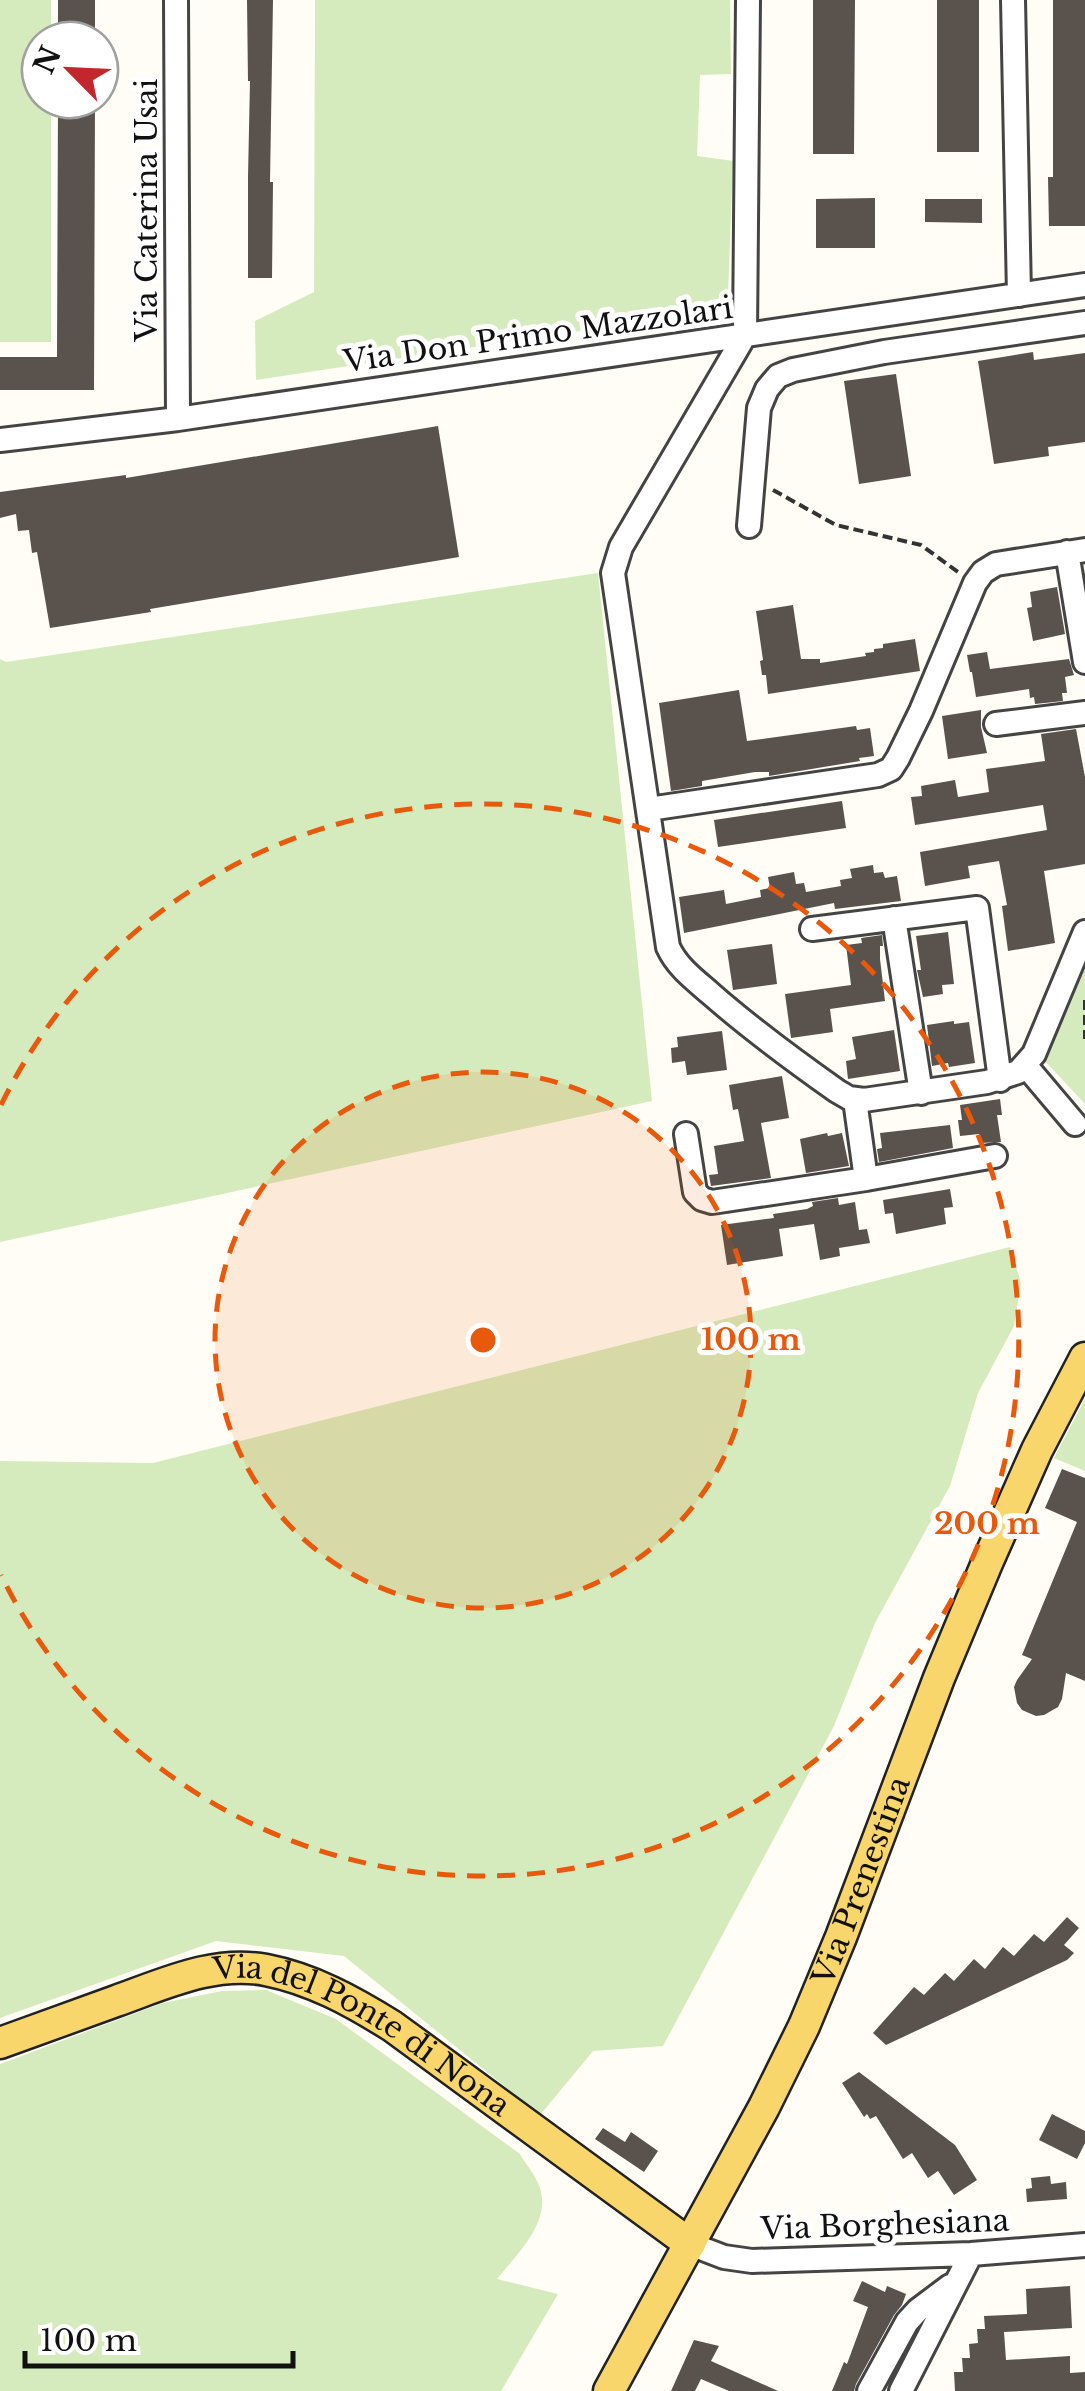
<svg xmlns="http://www.w3.org/2000/svg" width="1085" height="2391" viewBox="0 0 1085 2391" font-family="'Libre Baskerville',serif">
  <rect width="100%" height="100%" fill="#fffdf5"/>
  <!-- green -->
  <path fill="#d5ebbd" d="M 0,0 L 51,0 L 51,40 L 40,40 L 40,100 L 51,100 L 51,342 L 0,342 Z
    M 315,0 L 730,0 L 731,74 L 700,75 L 697,156 L 733,161 L 728,294 L 699,313 L 256,380 L 255,321 L 314,292 Z
    M 598,573 L 652,1101 L 0,1242 L 0,659 L 6,662 Z
    M 1085,966 L 1085,1104 L 1044,1060 Z
    M 1010,1247 L 1021,1283 L 1014,1326 L 978,1393 L 950,1486 L 875,1623 L 834,1726 L 663,2046 L 593,2051 L 540,2115 L 344,1956 L 216,1941 L 0,2018 L 0,1461 L 153,1463 Z
    M 1085,1399 L 1085,1471 L 1054,1458 Z
    M 266,1990 L 336,2019 L 520,2154 C 525,2163 533,2172 537,2181 C 556,2218 518,2253 497,2279 L 558,2294 L 501,2391 L 0,2391 L 0,2064 L 163,2003 L 222,1991 Z"/>
  <!-- building -->
  <path fill="#5a524d" d="M 58,0 L 95,0 L 95,40 L 58,40 Z
    M 247,0 L 273,0 L 270,182 L 273,182 L 272,278 L 248,278 L 248,177 L 250,81 L 248,81 Z
    M 813,0 L 855,0 L 854,154 L 813,154 Z
    M 937,0 L 979,0 L 979,152 L 937,152 Z
    M 1053,0 L 1085,0 L 1085,226 L 1049,226 L 1048,177 L 1053,177 Z
    M 58,100 L 95,100 L 94,390 L 0,390 L 0,357 L 57,357 Z
    M 875,198 L 875,248 L 816,248 L 816,199 Z
    M 925,199 L 982,199 L 982,223 L 925,222 Z
    M 1033,352 L 1034,360 L 1085,353 L 1085,442 L 1048,447 L 1049,456 L 994,464 L 978,361 Z
    M 896,374 L 911,476 L 859,484 L 844,381 Z
    M 438,426 L 459,557 L 150,609 L 151,612 L 50,628 L 37,552 L 32,553 L 29,530 L 18,531 L 16,514 L 0,518 L 0,492 L 126,475 L 126,478 Z
    M 1057,587 L 1065,634 L 1033,641 L 1027,608 L 1032,607 L 1030,592 Z
    M 793,605 L 801,659 L 820,659 L 820,663 L 866,656 L 865,653 L 874,652 L 874,649 L 883,648 L 883,644 L 915,639 L 920,671 L 768,694 L 766,675 L 762,675 L 760,661 L 763,660 L 756,611 Z
    M 987,652 L 990,669 L 1069,659 L 1074,675 L 1065,677 L 1067,693 L 1062,693 L 1063,701 L 1035,704 L 1034,697 L 1030,698 L 1029,689 L 976,697 L 972,672 L 970,672 L 967,655 Z
    M 739,690 L 747,741 L 856,726 L 857,730 L 870,728 L 874,756 L 859,758 L 860,761 L 769,776 L 769,772 L 755,772 L 702,781 L 702,786 L 671,791 L 659,703 Z
    M 981,710 L 981,727 L 987,753 L 948,759 L 942,716 Z
    M 1076,729 L 1085,777 L 1085,864 L 1044,871 L 1055,943 L 1008,951 L 1002,906 L 1007,905 L 999,861 L 968,866 L 970,878 L 925,886 L 920,852 L 1047,830 L 1043,805 L 915,825 L 911,797 L 922,796 L 921,786 L 955,780 L 958,797 L 989,792 L 986,769 L 1045,761 L 1041,734 Z
    M 842,801 L 846,828 L 718,847 L 714,820 Z
    M 873,865 L 874,873 L 883,872 L 885,878 L 897,876 L 901,901 L 835,909 L 834,903 L 684,933 L 679,897 L 724,890 L 726,904 L 761,897 L 760,890 L 770,888 L 768,877 L 794,872 L 796,884 L 804,883 L 806,892 L 841,886 L 840,880 L 852,878 L 850,869 Z
    M 948,932 L 954,984 L 942,985 L 943,994 L 923,997 L 917,970 L 921,970 L 916,936 Z
    M 882,935 L 883,946 L 880,946 L 880,959 L 885,1001 L 830,1009 L 833,1032 L 791,1038 L 785,994 L 851,985 L 846,945 L 862,943 L 861,938 Z
    M 772,944 L 777,984 L 733,990 L 727,950 Z
    M 954,1021 L 954,1024 L 969,1022 L 975,1063 L 949,1067 L 948,1063 L 932,1066 L 927,1025 Z
    M 894,1030 L 900,1071 L 848,1079 L 846,1061 L 856,1059 L 852,1037 Z
    M 722,1031 L 727,1070 L 687,1075 L 685,1061 L 672,1063 L 671,1048 L 678,1047 L 677,1037 Z
    M 782,1076 L 789,1118 L 761,1123 L 771,1178 L 711,1186 L 709,1175 L 718,1174 L 714,1146 L 744,1141 L 738,1109 L 733,1110 L 729,1085 Z
    M 1000,1099 L 1002,1115 L 997,1115 L 1001,1142 L 980,1143 L 979,1134 L 960,1136 L 958,1120 L 962,1120 L 960,1105 Z
    M 950,1125 L 953,1148 L 879,1162 L 877,1149 L 882,1148 L 880,1133 Z
    M 827,1133 L 828,1136 L 842,1133 L 849,1166 L 806,1173 L 800,1139 Z
    M 950,1189 L 953,1207 L 944,1208 L 946,1224 L 896,1234 L 893,1213 L 885,1214 L 883,1200 Z
    M 838,1198 L 839,1205 L 855,1202 L 859,1230 L 867,1229 L 870,1243 L 839,1248 L 840,1256 L 820,1260 L 814,1224 L 779,1229 L 783,1256 L 727,1265 L 721,1225 L 774,1218 L 773,1214 L 807,1209 L 813,1206 L 812,1202 Z
    M 1062,1469 L 1085,1478 L 1085,1681 L 1066,1673 L 1062,1699 L 1058,1707 L 1044,1715 L 1036,1716 L 1022,1710 L 1017,1703 L 1014,1687 L 1017,1680 L 1032,1659 L 1022,1655 L 1077,1522 L 1045,1508 Z
    M 1067,1917 L 1079,1928 L 1064,1945 L 1074,1953 L 1067,1960 L 886,2045 L 873,2033 L 914,1987 L 924,1995 L 945,1973 L 954,1981 L 974,1959 L 985,1969 L 1003,1947 L 1014,1956 L 1034,1934 L 1044,1942 Z
    M 859,2072 L 955,2145 L 977,2180 L 954,2195 L 938,2171 L 928,2178 L 912,2153 L 903,2159 L 876,2116 L 870,2119 L 867,2114 L 864,2117 L 842,2083 Z
    M 1052,2114 L 1085,2131 L 1085,2143 L 1077,2159 L 1039,2140 Z
    M 603,2128 L 625,2142 L 631,2132 L 658,2151 L 644,2172 L 595,2139 Z
    M 1050,2176 L 1051,2184 L 1066,2182 L 1067,2199 L 1027,2202 L 1026,2189 L 1032,2188 L 1031,2178 Z
    M 862,2281 L 885,2292 L 887,2286 L 906,2294 L 902,2305 L 894,2315 L 856,2384 L 854,2391 L 832,2391 L 844,2362 L 847,2364 L 868,2307 L 853,2301 Z
    M 1070,2286 L 1072,2328 L 1004,2332 L 1006,2360 L 1070,2356 L 1070,2373 L 1085,2372 L 1085,2391 L 955,2391 L 954,2372 L 963,2372 L 962,2358 L 970,2358 L 969,2344 L 978,2343 L 977,2329 L 985,2329 L 984,2316 L 1027,2314 L 1026,2289 Z
    M 694,2340 L 719,2346 L 711,2361 L 778,2391 L 729,2391 L 701,2379 L 695,2391 L 671,2391 Z"/>
  <g fill="none" stroke-linecap="round" stroke-linejoin="round">
    <defs>
      <path id="minor" d="M 176,0 L 178,419
        M 748,0 L 745,335 L 621,547 L 613,573 L 668,947 C 677,967 695,980 711,994 C 751,1029 793,1060 837,1091 L 849,1098 L 864,1100 L 987,1082 L 1018,1072 L 1034,1054 L 1085,932
        M 1013,0 L 1019,295
        M 0,440 L 178,419 L 1085,285
        M 749,526 L 759,408 L 767,389 L 778,376 L 793,370 L 884,352 L 1085,323
        M 1067,552 L 1085,662
        M 996,724 L 1085,713
        M 649,809 L 878,775 L 891,769 L 898,758 L 921,711 L 975,583 L 983,572 L 996,564 L 1085,550
        M 894,918 L 921,1093
        M 812,929 L 977,908 L 1000,1080
        M 1026,1066 L 1075,1124
        M 855,1100 L 866,1179
        M 686,1134 L 695,1192 L 702,1199 L 712,1202 L 866,1179 L 995,1156
        M 690,2244 L 724,2257 L 752,2261 L 971,2254 L 1085,2245
        M 869,2391 L 907,2322 L 918,2310 L 950,2286
        M 901,2391 L 971,2254"/>
      <g id="major">
        <path id="s1" d="M 0,2043 C 39,2029 78,2015 116,2001 C 164,1984 214,1960 266,1970 C 312,1979 352,2001 392,2026 L 690,2244"/>
        <path id="s2" d="M 609,2391 L 764,2107 L 804,2026 L 841,1937 L 939,1678 L 987,1563 L 1037,1450 L 1085,1358"/>
      </g>
    </defs>
    <!-- minor casing -->
    <use href="#minor" stroke="#444" stroke-width="28"/>
    <!-- major casing -->
    <use href="#major" stroke="#222" stroke-width="35"/>
    <!-- path -->
    <path stroke="#333" stroke-width="4" stroke-dasharray="10 5" stroke-linecap="butt" d="M 773,490 L 836,525 L 921,545 L 958,572
      M 1085,1000 L 1085,1039"/>
    <!-- minor -->
    <use href="#minor" stroke="#fff" stroke-width="22"/>
    <!-- major -->
    <use href="#major" stroke="#f9d66b" stroke-width="30"/>
  </g>
  <!-- distance rings -->
  <circle cx="483" cy="1340" r="268" fill="#e8590c" fill-opacity=".12"/>
  <g fill="none" stroke="#e8590c" stroke-width="5" stroke-dasharray="18 12">
    <circle cx="483" cy="1340" r="268"/>
    <path d="M1 1105A536 536 0 1 1 1 1575"/>
  </g>
  <g text-anchor="middle" stroke-width="10" stroke-linejoin="round" paint-order="stroke">
    <!-- street labels -->
    <g font-size="30" fill="#111" stroke="#fff">
      <text transform="translate(147 210) rotate(-90)" y="10">Via Caterina Usai</text>
      <text transform="translate(538 335) rotate(-8)" y="10">Via Don Primo Mazzolari</text>
      <text dy="10" stroke="none"><textPath href="#s2" startOffset="570">Via Prenestina</textPath></text>
      <text dy="10" stroke="none"><textPath href="#s1" startOffset="392">Via del Ponte di Nona</textPath></text>
      <text transform="translate(885 2225) rotate(-2)" y="10">Via Borghesiana</text>
    </g>
  </g>
  <circle cx="483" cy="1340" r="15" fill="#e8590c" stroke="#fff" stroke-width="5"/>
  <g font-size="30" text-anchor="middle" font-weight="bold" fill="#e8590c" stroke="#fff" stroke-width="10" stroke-linejoin="round" paint-order="stroke">
    <text x="751" y="1350">100 m</text>
    <text x="987" y="1534">200 m</text>
  </g>
  <!-- north arrow -->
  <g transform="translate(70 70) rotate(294)"><circle r="48" fill="#ffffff" stroke="#a0a0a0" stroke-width="2.5"/>
  <path d="M0-8L18 38L0 25L-18 38Z" fill="#c4262e"/>
  <text y="-15" font-size="28" font-weight="bold" text-anchor="middle" fill="#111111">N</text>
  </g>
  <!-- scale -->
  <path d="M25 2351v15h268v-15" fill="none" stroke="#111111" stroke-width="5"/>
  <text x="40" y="2351" font-size="30" fill="#111111" stroke="#ffffff" stroke-width="8" paint-order="stroke">100 m</text>
</svg>
